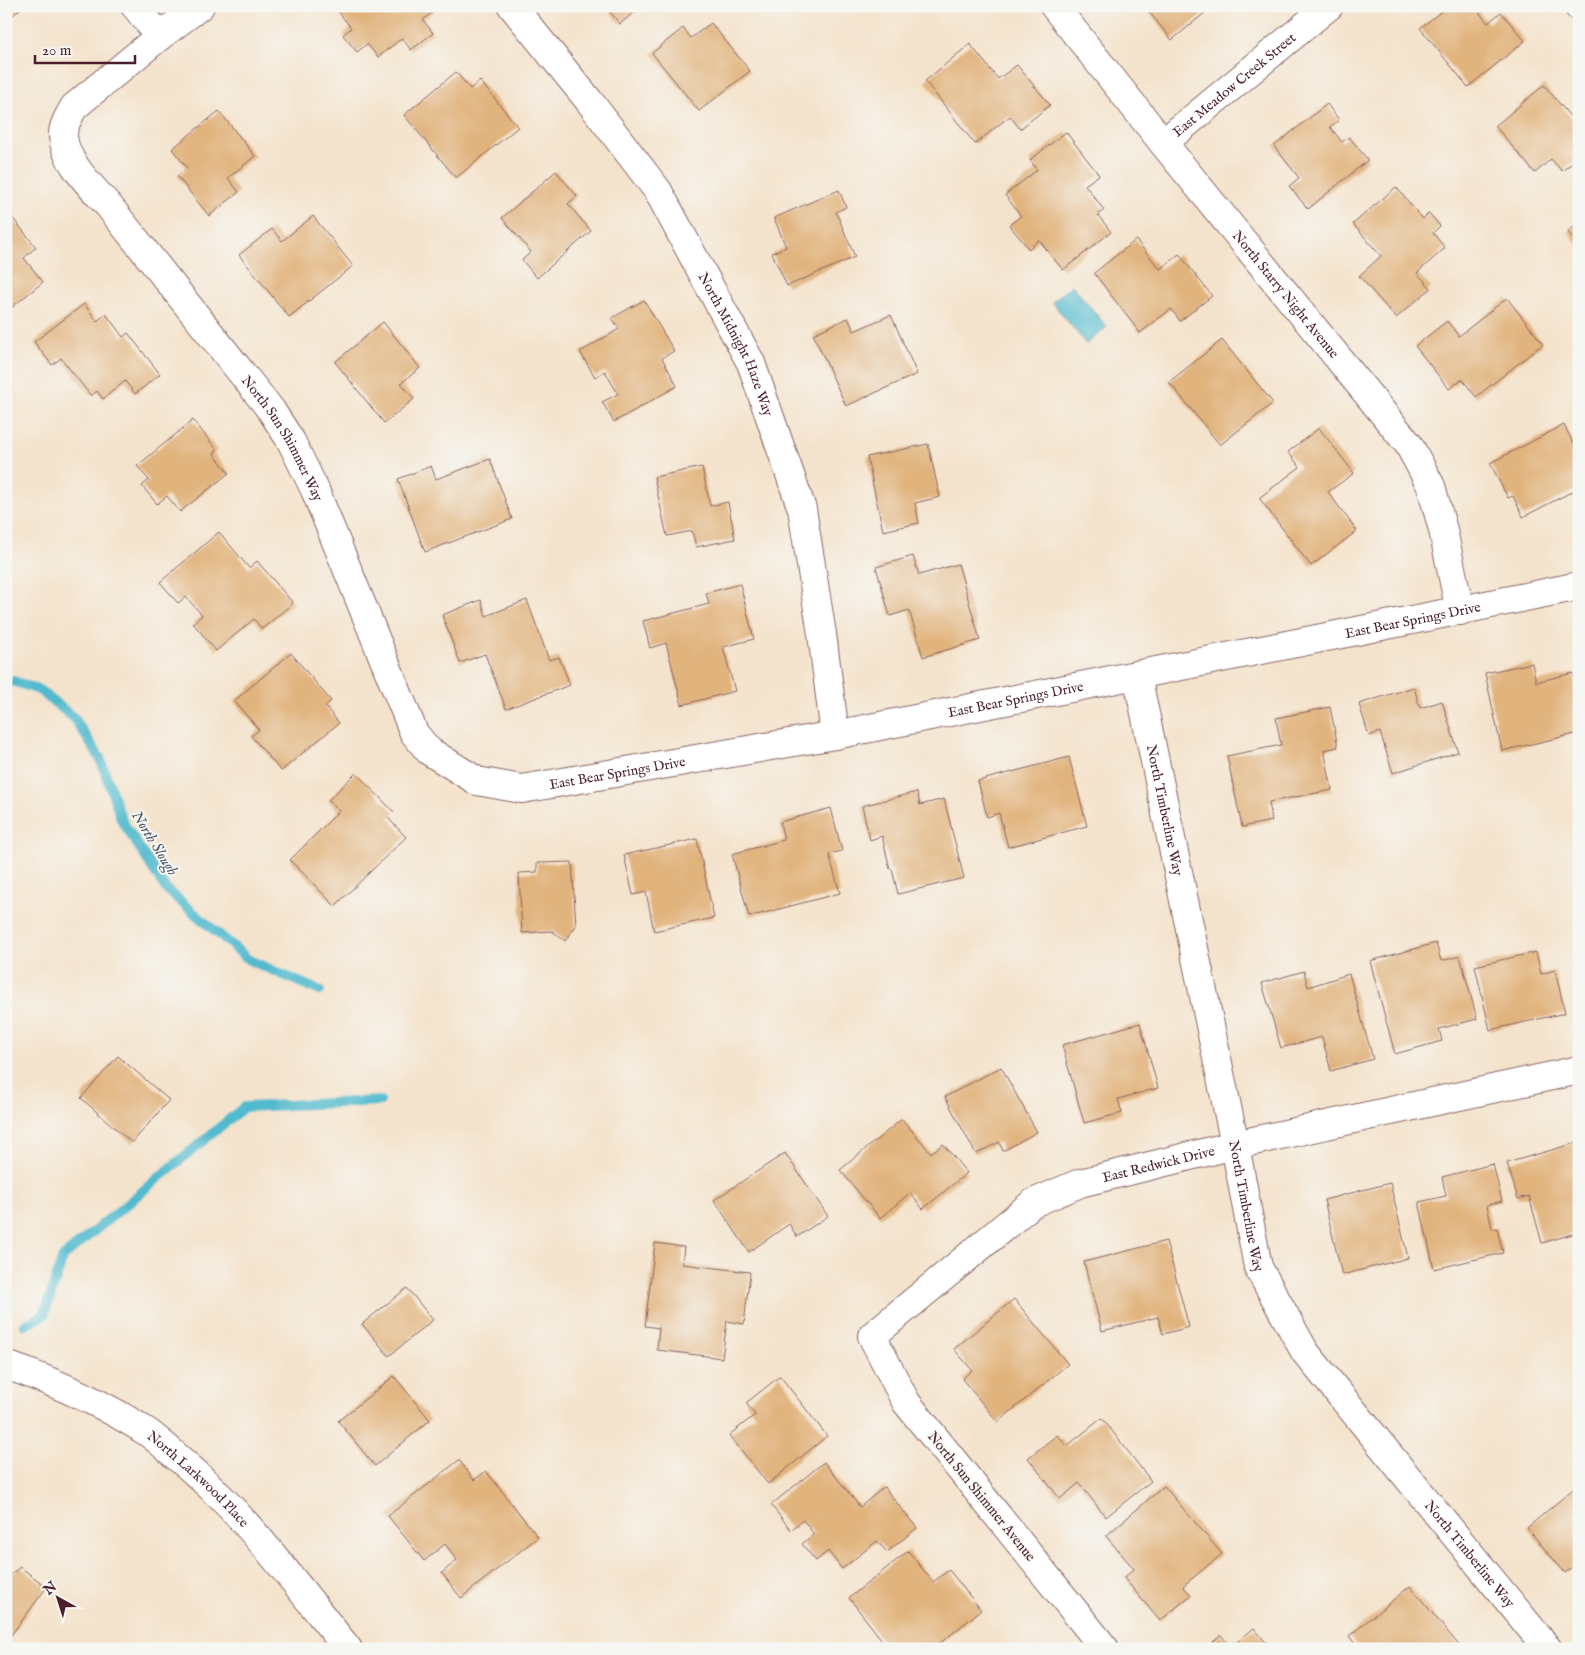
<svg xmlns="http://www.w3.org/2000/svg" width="1585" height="1655" viewBox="0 0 1585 1655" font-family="'IM FELL English',serif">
  <rect width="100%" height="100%" fill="#f6f6f2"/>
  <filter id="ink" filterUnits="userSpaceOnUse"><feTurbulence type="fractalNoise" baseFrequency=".02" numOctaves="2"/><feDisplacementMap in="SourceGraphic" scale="10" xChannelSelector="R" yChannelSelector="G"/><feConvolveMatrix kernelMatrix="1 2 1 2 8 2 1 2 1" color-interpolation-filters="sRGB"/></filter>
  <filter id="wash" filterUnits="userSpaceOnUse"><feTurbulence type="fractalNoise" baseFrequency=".0096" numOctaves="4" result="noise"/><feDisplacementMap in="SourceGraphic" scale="20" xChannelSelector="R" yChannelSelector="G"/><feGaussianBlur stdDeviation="1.12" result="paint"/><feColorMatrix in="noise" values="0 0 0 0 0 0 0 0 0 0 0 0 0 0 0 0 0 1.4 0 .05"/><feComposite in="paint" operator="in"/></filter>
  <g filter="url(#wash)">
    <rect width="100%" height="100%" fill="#f4e3cc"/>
    <!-- water -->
    <path fill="#51bace" stroke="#4e6c7c" d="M 1072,285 L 1107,327 L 1086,344 L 1052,302 Z"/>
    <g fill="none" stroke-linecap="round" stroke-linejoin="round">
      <!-- stream -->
      <path stroke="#51bace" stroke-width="10" d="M 6,685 L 13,681 L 39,690 L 74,718 L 100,758 L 122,821 L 166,889 L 249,960 L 320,991
        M 25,1325 L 44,1315 L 63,1257 L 244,1107 L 380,1101"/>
    </g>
    <g id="blocks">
      <!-- building -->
      <path fill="#e1b37d" d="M 6,6 L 24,6 L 6,21 Z
        M 341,6 L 430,6 L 434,11 L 423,20 L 433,33 L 411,50 L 402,38 L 378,57 L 367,44 L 357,52 L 343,35 L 351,28 L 337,10 Z
        M 605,6 L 642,6 L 620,24 Z
        M 1144,6 L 1213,6 L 1172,40 Z
        M 1448,6 L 1474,6 L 1488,23 L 1501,12 L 1525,41 L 1468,87 L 1420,28 Z
        M 711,23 L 750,71 L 699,111 L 652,53 L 683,28 L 691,38 Z
        M 970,44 L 998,79 L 1017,65 L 1050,105 L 1020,129 L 1010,116 L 975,144 L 925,81 Z
        M 456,72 L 470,89 L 480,81 L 518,127 L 456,178 L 404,115 Z
        M 1544,85 L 1579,127 L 1579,157 L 1562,171 L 1551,159 L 1535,173 L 1495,126 Z
        M 1327,104 L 1339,120 L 1330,127 L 1342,142 L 1349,137 L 1368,160 L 1308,209 L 1289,186 L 1299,178 L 1274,146 Z
        M 219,111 L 255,156 L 228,178 L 239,192 L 209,216 L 177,176 L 187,168 L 172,149 Z
        M 1066,132 L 1099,175 L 1085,185 L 1104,210 L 1098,215 L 1111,232 L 1063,270 L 1039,240 L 1029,249 L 1009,225 L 1021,216 L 1005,195 L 1037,170 L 1030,160 Z
        M 556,171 L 577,196 L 568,204 L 591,231 L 537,278 L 522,260 L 531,252 L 502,218 Z
        M 1396,187 L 1423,219 L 1429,213 L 1440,226 L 1433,233 L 1445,248 L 1417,273 L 1431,288 L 1396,318 L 1359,276 L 1381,256 L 1353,224 Z
        M 839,190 L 846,207 L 836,212 L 855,257 L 787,286 L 772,253 L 786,247 L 774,218 Z
        M 11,216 L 36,247 L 24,258 L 43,282 L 6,312 L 6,219 Z
        M 313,216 L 353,266 L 289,317 L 239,255 L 272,229 L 282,241 Z
        M 1579,223 L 1579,246 L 1568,232 Z
        M 1136,240 L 1160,269 L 1179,254 L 1212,296 L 1180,321 L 1171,309 L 1140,333 L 1094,273 Z
        M 1507,298 L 1543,344 L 1476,397 L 1462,379 L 1449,389 L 1415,346 L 1447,321 L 1459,336 Z
        M 644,300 L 674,351 L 662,358 L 677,386 L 614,422 L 602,402 L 618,394 L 605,371 L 595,377 L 580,352 L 619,329 L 612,318 Z
        M 84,304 L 97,321 L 106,314 L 123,337 L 128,333 L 160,374 L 135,394 L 125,381 L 103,399 L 97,391 L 91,396 L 61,358 L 52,365 L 34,342 Z
        M 891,315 L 917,374 L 846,406 L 813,334 L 848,318 L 854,331 Z
        M 383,322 L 420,368 L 401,383 L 414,399 L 384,423 L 335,362 Z
        M 1222,340 L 1273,403 L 1220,445 L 1169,382 Z
        M 193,420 L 217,450 L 214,454 L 229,473 L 180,512 L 167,496 L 157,504 L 142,486 L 149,480 L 137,466 Z
        M 1564,425 L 1579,454 L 1579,488 L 1523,517 L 1513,496 L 1508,498 L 1490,463 Z
        M 1319,428 L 1354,473 L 1328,492 L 1357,531 L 1311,566 L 1259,498 L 1300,467 L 1288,452 Z
        M 928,444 L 940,497 L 915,503 L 919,523 L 883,531 L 867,457 Z
        M 490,459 L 512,519 L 425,552 L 398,479 L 431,466 L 436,479 Z
        M 702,467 L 710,506 L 728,502 L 735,539 L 696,547 L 692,531 L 667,536 L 654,477 Z
        M 219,532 L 249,568 L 257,561 L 293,603 L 262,629 L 254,619 L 216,651 L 193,623 L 202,615 L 186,597 L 178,603 L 160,582 Z
        M 913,556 L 919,575 L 958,564 L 980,640 L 923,657 L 909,610 L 890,616 L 876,567 Z
        M 740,584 L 754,639 L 723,647 L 735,691 L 682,705 L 666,643 L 650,648 L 643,621 L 709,604 L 706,593 Z
        M 481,600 L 486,616 L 527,600 L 549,660 L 559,657 L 570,685 L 506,709 L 485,654 L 460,663 L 442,615 Z
        M 291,653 L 331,701 L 325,706 L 339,723 L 281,771 L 251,736 L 259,730 L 234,701 Z
        M 1532,663 L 1536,682 L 1573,673 L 1579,697 L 1579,733 L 1502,751 L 1485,673 Z
        M 1414,687 L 1420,708 L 1442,701 L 1458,752 L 1393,773 L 1380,732 L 1369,736 L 1359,704 Z
        M 1330,707 L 1338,747 L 1324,750 L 1332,790 L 1269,802 L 1272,821 L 1242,827 L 1227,756 L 1281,745 L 1276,718 Z
        M 1069,757 L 1087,826 L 1008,847 L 999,813 L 987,817 L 978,781 Z
        M 356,773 L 394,812 L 388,818 L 406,837 L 335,906 L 290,860 L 339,811 L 328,800 Z
        M 917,792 L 920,805 L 944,799 L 964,878 L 898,894 L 892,869 L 890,869 L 882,836 L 870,840 L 862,806 Z
        M 831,808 L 842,851 L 829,854 L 840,893 L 749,917 L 732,854 L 784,840 L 780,822 Z
        M 697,839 L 714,918 L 654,931 L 646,892 L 633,895 L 624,855 Z
        M 572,862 L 576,926 L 565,941 L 552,931 L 522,933 L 519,873 L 537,872 L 537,863 Z
        M 1436,943 L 1441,961 L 1460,956 L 1477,1019 L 1439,1029 L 1442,1041 L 1395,1054 L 1370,961 Z
        M 1536,952 L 1541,974 L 1555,970 L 1565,1013 L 1490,1030 L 1475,966 Z
        M 1304,971 L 1308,987 L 1349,974 L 1373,1059 L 1331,1071 L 1322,1037 L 1281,1048 L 1262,983 Z
        M 1140,1023 L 1158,1088 L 1118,1099 L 1122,1113 L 1084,1123 L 1062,1045 Z
        M 118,1056 L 169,1100 L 132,1143 L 81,1098 Z
        M 1001,1067 L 1037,1132 L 1003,1151 L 999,1142 L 976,1154 L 945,1097 Z
        M 902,1119 L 931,1153 L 943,1144 L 967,1173 L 923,1209 L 910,1193 L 880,1218 L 840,1170 Z
        M 1579,1142 L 1579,1232 L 1542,1243 L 1529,1196 L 1518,1199 L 1507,1163 Z
        M 785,1153 L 828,1216 L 797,1237 L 789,1224 L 749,1252 L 714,1200 Z
        M 1493,1164 L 1502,1201 L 1487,1205 L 1492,1229 L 1497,1228 L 1503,1253 L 1434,1269 L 1419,1202 L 1446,1196 L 1442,1177 Z
        M 1390,1183 L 1408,1258 L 1342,1275 L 1324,1200 Z
        M 1166,1241 L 1189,1327 L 1163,1334 L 1158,1317 L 1102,1331 L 1084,1262 Z
        M 655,1243 L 684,1247 L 682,1264 L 750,1272 L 744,1324 L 727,1321 L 722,1358 L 657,1350 L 659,1328 L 645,1326 Z
        M 407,1288 L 433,1320 L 389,1356 L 362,1324 Z
        M 1014,1299 L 1068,1364 L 998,1422 L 962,1379 L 972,1370 L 954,1349 Z
        M 394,1376 L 430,1420 L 375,1466 L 338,1421 Z
        M 780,1376 L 827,1436 L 768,1484 L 729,1435 L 755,1415 L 746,1403 Z
        M 1102,1418 L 1151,1481 L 1106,1517 L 1079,1483 L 1060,1499 L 1028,1458 L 1057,1435 L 1067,1446 Z
        M 459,1460 L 474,1480 L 486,1471 L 538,1537 L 461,1598 L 442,1573 L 457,1560 L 445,1544 L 424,1561 L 388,1516 Z
        M 824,1462 L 860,1507 L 884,1487 L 917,1528 L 887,1552 L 877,1541 L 842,1569 L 828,1551 L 816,1561 L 802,1544 L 814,1534 L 803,1520 L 791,1530 L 771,1505 Z
        M 1579,1484 L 1579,1561 L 1565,1573 L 1527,1528 Z
        M 1164,1486 L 1222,1554 L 1183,1586 L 1191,1595 L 1160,1621 L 1124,1578 L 1134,1569 L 1106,1536 Z
        M 908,1551 L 933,1582 L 949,1570 L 981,1610 L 933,1649 L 889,1649 L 849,1598 Z
        M 20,1567 L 47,1587 L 6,1642 L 6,1573 L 9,1576 Z
        M 1410,1586 L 1462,1649 L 1359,1649 L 1349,1636 Z
        M 1254,1628 L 1271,1649 L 1205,1649 L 1221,1635 L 1231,1647 Z"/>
    </g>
  </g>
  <g filter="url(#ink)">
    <use href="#blocks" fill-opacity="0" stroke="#866463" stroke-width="1"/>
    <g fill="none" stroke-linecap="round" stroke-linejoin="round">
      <defs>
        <g id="minor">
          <path d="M 135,6 L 160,36"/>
          <path id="s1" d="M 200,6 L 160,36 L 74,107 C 69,116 62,127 63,137 C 66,163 91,186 108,205 L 271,410 L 291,441 L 315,490 L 414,733 L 429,751 L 477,781 L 522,789 L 835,735 L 1437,615 L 1579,586"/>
          <path id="s2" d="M 512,6 L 590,102 L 658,191 L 751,363 L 802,509 L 822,634 L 835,735"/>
          <path id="s3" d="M 1054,6 L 1163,143 L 1409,445 L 1431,486 L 1443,530 L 1460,611"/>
          <path d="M 1578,6 L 1579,7"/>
          <path id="s4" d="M 1163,143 L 1329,6"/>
          <path id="s5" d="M 1137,675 L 1235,1145 L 1258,1267 L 1305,1352 L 1548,1649"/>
          <path id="s6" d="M 6,1365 C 55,1382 103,1403 147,1432 C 157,1439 167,1448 176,1456 C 243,1511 294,1582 348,1649"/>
          <path id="s7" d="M 1105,1649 L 906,1402 L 872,1336 L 1033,1203 L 1080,1183 L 1235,1145 L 1579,1070"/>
        </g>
      </defs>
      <!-- minor casing -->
      <use href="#minor" stroke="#866463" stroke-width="30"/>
      <!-- minor -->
      <use href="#minor" stroke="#fff" stroke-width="28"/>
    </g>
  </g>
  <g text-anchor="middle" stroke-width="4" stroke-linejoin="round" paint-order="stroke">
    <!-- street labels -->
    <g font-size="14" fill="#4a1f2b" stroke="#f6f6f2">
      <text dy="5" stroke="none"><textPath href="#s4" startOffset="92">East Meadow Creek Street</textPath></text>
      <text dy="5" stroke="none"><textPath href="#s3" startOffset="370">North Starry Night Avenue</textPath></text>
      <text dy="5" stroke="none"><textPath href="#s2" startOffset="408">North Midnight Haze Way</textPath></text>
      <text dy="5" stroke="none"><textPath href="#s1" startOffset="569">North Sun Shimmer Way</textPath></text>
      <text dy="5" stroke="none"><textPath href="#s1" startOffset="1925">East Bear Springs Drive</textPath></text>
      <text dy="5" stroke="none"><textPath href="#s1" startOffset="1520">East Bear Springs Drive</textPath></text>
      <text dy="5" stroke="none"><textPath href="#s1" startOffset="1115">East Bear Springs Drive</textPath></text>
      <text dy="5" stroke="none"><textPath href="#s5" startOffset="138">North Timberline Way</textPath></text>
      <text dy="5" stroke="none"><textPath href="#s7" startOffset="732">East Redwick Drive</textPath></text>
      <text dy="5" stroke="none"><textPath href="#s5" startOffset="542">North Timberline Way</textPath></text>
      <text dy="5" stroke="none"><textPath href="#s6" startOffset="226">North Larkwood Place</textPath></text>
      <text transform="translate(982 1496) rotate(51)" y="5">North Sun Shimmer Avenue</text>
      <text dy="5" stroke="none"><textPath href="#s5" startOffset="962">North Timberline Way</textPath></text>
    </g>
    <!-- water labels -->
    <g font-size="15" font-style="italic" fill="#4c5564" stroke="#f6f6f2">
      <text transform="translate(155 843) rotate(58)" y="5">North Slough</text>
    </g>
  </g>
  <!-- margin -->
  <rect width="1585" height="1655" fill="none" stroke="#f6f6f2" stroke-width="25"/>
  <!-- north arrow -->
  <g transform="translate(58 1598) rotate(321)" stroke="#f6f6f2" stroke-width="4" paint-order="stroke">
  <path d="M0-4L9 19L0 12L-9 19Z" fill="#4a1f2b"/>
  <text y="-8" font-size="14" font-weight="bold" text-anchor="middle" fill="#4a1f2b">N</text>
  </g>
  <!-- scale -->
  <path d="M35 55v8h100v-8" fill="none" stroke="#4a1f2b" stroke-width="2.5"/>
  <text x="42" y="55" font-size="15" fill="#4a1f2b" stroke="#f6f6f2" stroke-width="4" paint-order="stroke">20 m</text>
</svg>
